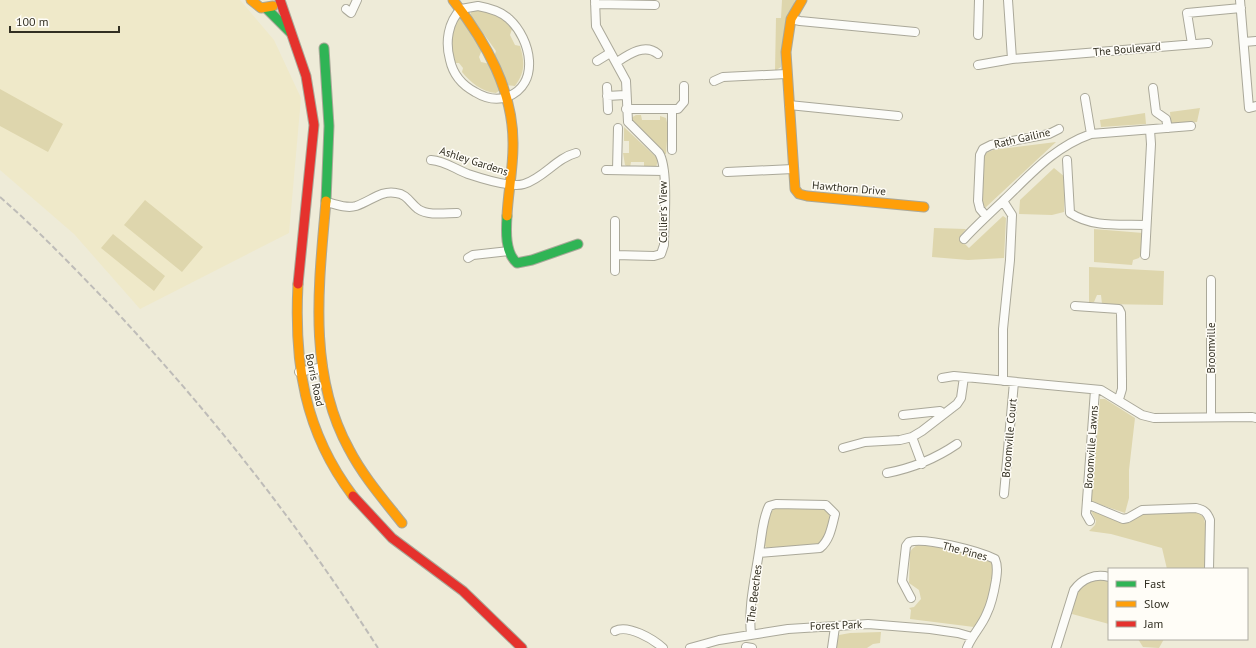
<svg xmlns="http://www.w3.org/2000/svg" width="1256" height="648" viewBox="0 0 1256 648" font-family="'PT Sans',sans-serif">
  <rect width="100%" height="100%" fill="#eeebd8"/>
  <!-- built -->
  <path fill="#efe9c9" d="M 0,0 L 240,0 L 274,40 L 301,98 L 289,233 L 140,309 L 74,234 L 0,170 Z"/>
  <!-- green -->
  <path fill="#ded6ad" d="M 782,0 L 795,0 L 782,50 L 781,67 L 775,71 L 776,18 L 781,18 Z
    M 473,8 L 500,16 L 512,29 L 510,35 L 515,45 L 520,46 C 525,62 525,73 515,86 L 507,85 L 494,57 L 496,51 L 470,15 Z
    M 459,16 L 482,50 L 479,57 L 481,62 L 490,64 L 500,90 L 496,93 C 482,92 470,82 462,72 L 463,68 L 459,63 L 455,63 C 448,45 451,33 459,16 Z
    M 0,89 L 63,124 L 48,152 L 0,126 Z
    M 1200,108 L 1197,122 L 1171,124 L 1170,112 Z
    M 1145,113 L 1146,124 L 1101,127 L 1100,120 Z
    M 636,115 L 641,115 L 642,120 L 660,120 L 660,116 L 666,118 L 668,127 L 666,154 L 664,154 L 631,121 L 631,118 Z
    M 624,127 L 658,159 L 656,168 L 644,168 L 644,162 L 631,162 L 630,168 L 625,165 L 623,153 L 629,153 L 629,141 L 624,141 Z
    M 1056,142 L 985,208 L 981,200 L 984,157 L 986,153 L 993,150 Z
    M 1054,168 L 1065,177 L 1064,212 L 1052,215 L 1019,214 L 1020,200 Z
    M 145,200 L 203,247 L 182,272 L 124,225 Z
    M 1003,216 L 1006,218 L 1004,258 L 968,260 L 932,257 L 934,228 L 966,229 L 959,238 L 969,248 Z
    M 1094,229 L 1143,233 L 1142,253 L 1139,258 L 1133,260 L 1132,265 L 1094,262 Z
    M 113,234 L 165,276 L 154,291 L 101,248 Z
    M 1089,267 L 1164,271 L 1163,305 L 1102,304 L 1101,295 L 1097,295 L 1094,302 L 1089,302 Z
    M 1100,399 L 1105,399 L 1135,418 L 1129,470 L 1129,498 L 1125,513 L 1090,501 Z
    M 777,507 L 823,508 L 829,512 C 831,523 827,537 818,544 L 767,548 L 763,544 C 765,532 765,512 777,507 Z
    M 1091,511 L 1124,523 L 1129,523 L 1142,513 L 1197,511 L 1204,518 L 1205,524 L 1205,569 L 1167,569 L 1162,548 L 1111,534 L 1089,531 L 1095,525 L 1096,521 Z
    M 917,545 L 950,548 L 993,561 C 993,583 990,610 974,627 L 910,619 L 911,610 L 909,608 L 914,607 L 921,599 L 919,590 L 909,583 L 910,552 L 912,549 Z
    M 1098,580 L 1109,580 L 1109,624 L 1072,614 L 1077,590 L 1091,581 Z
    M 881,632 L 880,643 L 873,644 L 867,648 L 835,648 L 839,635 L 850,633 Z
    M 1138,639 L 1164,639 L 1159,648 L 1143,647 Z"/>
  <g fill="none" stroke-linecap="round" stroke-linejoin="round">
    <defs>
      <path id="street" d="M 595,0 L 596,26 L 626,81 L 628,122 L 659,153 C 669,169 664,225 664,245 L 661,254 L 654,256 L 615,255
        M 1008,0 L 1012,59
        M 1240,0 L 1249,108 L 1256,106
        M 595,4 L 655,5
        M 478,6 C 489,8 501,11 509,19 C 531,39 541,84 507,97 C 496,101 485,98 475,92 C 462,85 453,74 450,60 C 445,42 448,22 461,9 Z
        M 346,9 L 351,13 L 357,0
        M 791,19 L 800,21 L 915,32
        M 978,35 L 979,0
        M 1244,42 L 1256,41
        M 1192,44 L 1187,13 L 1241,8
        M 597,61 L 610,53
        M 617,62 C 629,54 645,43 658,54
        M 978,65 L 1012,59 L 1208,43
        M 714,81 L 723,77 L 786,74
        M 607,87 L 608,110
        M 1153,88 L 1156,112 L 1166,119 L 1168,128
        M 607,96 L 625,95
        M 1085,98 L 1091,134
        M 789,105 L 898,116
        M 626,109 L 678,109 L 684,102 L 684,86
        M 672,109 L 672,150
        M 431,160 C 445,161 455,169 468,174 C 480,178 512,188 524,184 C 544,178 556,158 576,153
        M 1067,160 L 1070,213 C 1093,228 1120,224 1146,225
        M 606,170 L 664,171
        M 617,170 L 618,128
        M 727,172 L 793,169
        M 1003,201 L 1012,215 L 1010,260 L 1003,329 L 1003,381
        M 326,202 C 336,204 346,209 356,206 C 371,201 381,190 396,193 C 407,194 410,203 418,209 C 428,216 446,213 457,213
        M 986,216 L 980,209 L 978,201 L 980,155 L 983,149 L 991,145 L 1049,134 L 1059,129
        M 615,221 L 615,271
        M 964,239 C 977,225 990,213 1004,200 C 1031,174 1054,147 1091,134 L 1191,126
        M 1145,255 L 1151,144 L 1150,130
        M 468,258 L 473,255 L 509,251
        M 1075,306 L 1119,309 L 1121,313 L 1122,380 L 1122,389 L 1119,399
        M 299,372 L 323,367
        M 942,378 L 954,376 L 1101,390 L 1142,415 L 1154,418 L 1252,417 L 1256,418
        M 903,415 L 940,411 L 944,414
        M 1211,417 L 1211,280
        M 912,437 L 922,464
        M 843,448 L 865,442 L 900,440 L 912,437 L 922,431 L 957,404 L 961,398 L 964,377
        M 887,473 C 913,468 935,459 957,444
        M 1004,494 L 1014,382
        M 1087,504 L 1123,519 L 1128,518 L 1142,510 L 1196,508 C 1204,510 1207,512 1210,520 L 1209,569
        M 1090,521 L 1086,514 L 1095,390
        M 911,598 L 902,581 L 906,546 L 909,542 C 926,537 979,551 995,559 C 998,566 997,573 996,580 C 994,592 992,603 987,613 C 982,626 972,635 967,648
        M 615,631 C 628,624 653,639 663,648
        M 751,634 C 748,607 755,579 759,552 C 762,536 762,520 769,506 L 776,504 L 826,505 L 835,514 C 832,526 830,540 820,548 L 759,553
        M 746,647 L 752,648
        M 690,648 L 719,640 L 788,629 L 868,624 L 930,629 L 958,633 L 972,637
        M 832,648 L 835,627
        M 1056,648 L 1074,590 C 1082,579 1095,573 1109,577"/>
      <path id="fast" d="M 266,8 L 290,32
        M 324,48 L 329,126 L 326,201
        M 507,216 C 506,231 505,253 517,263 L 532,260 L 578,244"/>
      <path id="slow" d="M 251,0 L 261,8 L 273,6
        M 453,0 C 486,42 514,91 513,146 C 513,170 508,193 507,216
        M 802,0 L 791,19 L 786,52 L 795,189 L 799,194 L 807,196 L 924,207
        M 326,201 C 319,283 307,373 349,449 C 363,476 383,499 402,523
        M 298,284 C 294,364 304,431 353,496"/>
      <path id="jam" d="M 280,0 L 306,76 L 314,125 L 298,284
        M 353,496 L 392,538 L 463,591 L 522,648"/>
    </defs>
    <!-- street casing -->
    <use href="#street" stroke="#aaa899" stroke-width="10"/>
    <!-- fast casing -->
    <use href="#fast" stroke="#aaa899" stroke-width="11"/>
    <!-- slow casing -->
    <use href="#slow" stroke="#aaa899" stroke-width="11"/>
    <!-- jam casing -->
    <use href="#jam" stroke="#aaa899" stroke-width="11"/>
    <!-- street -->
    <use href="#street" stroke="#fcfcf9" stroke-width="8"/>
    <!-- fast -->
    <use href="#fast" stroke="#30b455" stroke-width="9"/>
    <!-- slow -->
    <use href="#slow" stroke="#ff9f0a" stroke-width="9"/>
    <!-- jam -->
    <use href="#jam" stroke="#e5322d" stroke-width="9"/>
    <!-- rail -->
    <path stroke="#bebcb8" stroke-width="2" stroke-dasharray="6 3" stroke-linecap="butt" d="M 0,197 C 38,230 73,267 108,303 C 209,410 299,525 378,648"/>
  </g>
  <g text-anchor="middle" stroke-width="3" stroke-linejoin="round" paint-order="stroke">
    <!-- street labels -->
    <g font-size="11" fill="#322f22" stroke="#fffdf7">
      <text transform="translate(1127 49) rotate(-5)" y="4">The Boulevard</text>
      <text transform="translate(1022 138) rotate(-13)" y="4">Rath Gailine</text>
      <text transform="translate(474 161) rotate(18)" y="4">Ashley Gardens</text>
      <text transform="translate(849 188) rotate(5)" y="4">Hawthorn Drive</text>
      <text transform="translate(663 212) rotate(-90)" y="4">Collier's View</text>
      <text transform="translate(1211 348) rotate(-90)" y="4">Broomville</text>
      <text transform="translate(315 380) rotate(78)" y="4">Borris Road</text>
      <text transform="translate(1009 438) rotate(-85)" y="4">Broomville Court</text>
      <text transform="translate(1091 447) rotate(-86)" y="4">Broomville Lawns</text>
      <text transform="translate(965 551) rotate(15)" y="4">The Pines</text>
      <text transform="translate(754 594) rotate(-83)" y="4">The Beeches</text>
      <text transform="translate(836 625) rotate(-2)" y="4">Forest Park</text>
    </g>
  </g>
  <!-- legend -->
  <rect x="1108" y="568" width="140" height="72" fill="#fffdf7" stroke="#adaba2"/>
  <rect x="1116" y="581" width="20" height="6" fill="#30b455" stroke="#adaba2"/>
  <text x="1144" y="588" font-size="12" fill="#322f22">Fast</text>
  <rect x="1116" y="601" width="20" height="6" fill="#ff9f0a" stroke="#adaba2"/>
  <text x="1144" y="608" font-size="12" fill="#322f22">Slow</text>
  <rect x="1116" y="621" width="20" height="6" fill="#e5322d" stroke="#adaba2"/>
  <text x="1144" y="628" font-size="12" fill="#322f22">Jam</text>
  <!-- scale -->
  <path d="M10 26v6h109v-6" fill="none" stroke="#322f22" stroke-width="2"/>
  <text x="16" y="26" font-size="12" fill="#322f22" stroke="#fffdf7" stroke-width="3" paint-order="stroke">100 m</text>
</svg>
